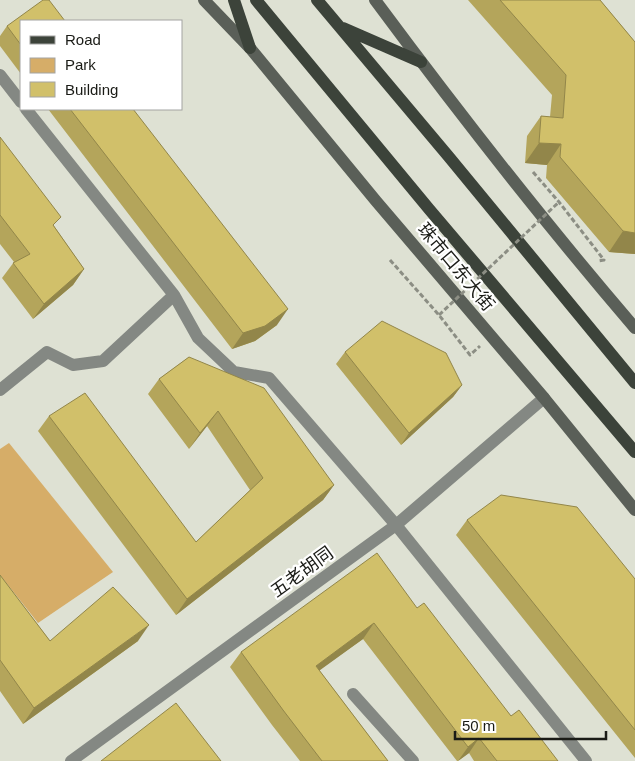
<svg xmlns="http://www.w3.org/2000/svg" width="635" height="761" viewBox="0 0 635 761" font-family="Arial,'Noto Sans SC',sans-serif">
  <rect width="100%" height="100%" fill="#dee1d3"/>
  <!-- green -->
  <path fill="#d6ad68" d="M 9,443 L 113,572 L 38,623 L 0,575 L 0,449 Z"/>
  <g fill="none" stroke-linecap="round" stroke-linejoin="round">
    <!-- path -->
    <path stroke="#8c8e84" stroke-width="3" stroke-dasharray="5 2.5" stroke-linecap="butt" d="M 533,172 L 559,202 L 604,260 L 598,261
      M 390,260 L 439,315 L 470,355 L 480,346"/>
    <!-- street -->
    <path stroke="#848883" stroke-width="12" d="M 0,75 L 21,102
      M 26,109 L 174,295 L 198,338 L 234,372 L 269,378 L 396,525 L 586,761
      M 0,390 L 47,352 L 73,365 L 103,361 L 174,295
      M 353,694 L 413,761
      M 71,761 L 396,525 L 544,398"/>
    <!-- secondary -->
    <path stroke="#5a5f58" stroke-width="12" d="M 204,0 L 250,48 L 376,201 L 544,398 L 635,510
      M 375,0 C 458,112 544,222 635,328"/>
    <!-- primary -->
    <path stroke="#3c433a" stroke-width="12" d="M 234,0 L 250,48
      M 256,0 L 429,209 L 635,452
      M 317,0 L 449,157 L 635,383
      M 343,28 L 421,62"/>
    <!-- path-bridge -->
    <path stroke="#8c8e84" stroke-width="3" stroke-dasharray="5 2.5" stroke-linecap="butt" d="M 439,315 L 559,202"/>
  </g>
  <!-- wall -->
  <path fill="#b4a55b" d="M 468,0 L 600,0 L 635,42 L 635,254 L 609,252 L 546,178 L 547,165 L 525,163 L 527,136 L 541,116 L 550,117 L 552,95 Z
    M 21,21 L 21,74 L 0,46 L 0,36 L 7,26 Z
    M 48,109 L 133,109 L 277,325 L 255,341 L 232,349 Z
    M 0,137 L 54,226 L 84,269 L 73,285 L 33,319 L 2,278 L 14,262 L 0,244 Z
    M 345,352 L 462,385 L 453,397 L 401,445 L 336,364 Z
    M 189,357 L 334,485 L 323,500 L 176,615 L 38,431 L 49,416 L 196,542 L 250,490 L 207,426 L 189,449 L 148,394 L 159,379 Z
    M 467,520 L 635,579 L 635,758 L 456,535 Z
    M 0,575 L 50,641 L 138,641 L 23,724 L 0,691 Z
    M 417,608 L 511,716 L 558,761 L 474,761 L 469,753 L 458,761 L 457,761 L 363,639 L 319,670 L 388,761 L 300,761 L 272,725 L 230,667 L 241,652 Z"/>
  <!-- shaded-wall -->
  <path fill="#92864a" d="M 539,143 L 561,144 L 547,165 L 525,163 Z
    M 623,231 L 635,233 L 635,254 L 609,252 Z
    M 84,269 L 73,285 L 33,319 L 44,304 Z
    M 288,309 L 277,325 L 255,341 L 232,349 L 243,333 Z
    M 462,385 L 453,397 L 401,445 L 409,433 Z
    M 218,411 L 207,426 L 189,449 L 200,433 Z
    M 334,485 L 323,500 L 176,615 L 187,599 Z
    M 374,623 L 363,639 L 305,681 L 316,666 Z
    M 149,625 L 138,641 L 23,724 L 34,708 Z
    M 479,738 L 469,753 L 458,761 L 468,747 Z"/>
  <!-- building -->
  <path fill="#d1c06a" stroke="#92864a" d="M 43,0 L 49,0 L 65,21 L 21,21 L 21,45 L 7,26 Z
    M 500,0 L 600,0 L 635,42 L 635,233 L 623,231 L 560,157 L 561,144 L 539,143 L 541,116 L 563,118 L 566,75 Z
    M 70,109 L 133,109 L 288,309 L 265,326 L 243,333 Z
    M 0,137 L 61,217 L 53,225 L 84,269 L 44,304 L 13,263 L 30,254 L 0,215 Z
    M 382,321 L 446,353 L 462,385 L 409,433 L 345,352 Z
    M 189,357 L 264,388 L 334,485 L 187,599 L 49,416 L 85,393 L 196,542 L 263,478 L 218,411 L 200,433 L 159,379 Z
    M 501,495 L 577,507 L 635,579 L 635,730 L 467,520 Z
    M 377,553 L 417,608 L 424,603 L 511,716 L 519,710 L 558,761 L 497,761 L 479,738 L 468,747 L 374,623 L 316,666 L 388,761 L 322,761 L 283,710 L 241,652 Z
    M 0,575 L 50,641 L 113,587 L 149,625 L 34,708 L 0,660 Z
    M 176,703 L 221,761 L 101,761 Z"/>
  <g text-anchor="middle" stroke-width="4.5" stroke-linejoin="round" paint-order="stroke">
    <!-- street labels -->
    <g font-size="18" fill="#1a1b16" stroke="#fff">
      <text transform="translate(456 267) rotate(50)" y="6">珠市口东大街</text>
      <text transform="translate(302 572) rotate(-36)" y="6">五老胡同</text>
    </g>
  </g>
  <!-- legend -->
  <rect x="20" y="20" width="162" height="90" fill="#ffffff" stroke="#a3a4a2"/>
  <rect x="30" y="36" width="25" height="8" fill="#3c433a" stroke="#a3a4a2"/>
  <text x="65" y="45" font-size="15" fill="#1a1b16">Road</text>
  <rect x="30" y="58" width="25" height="15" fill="#d6ad68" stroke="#a3a4a2"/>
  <text x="65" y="70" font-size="15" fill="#1a1b16">Park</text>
  <rect x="30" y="82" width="25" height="15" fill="#d1c06a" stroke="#a3a4a2"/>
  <text x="65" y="95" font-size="15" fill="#1a1b16">Building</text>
  <!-- scale -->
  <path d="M455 731v8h151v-8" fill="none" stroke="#1a1b16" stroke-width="2.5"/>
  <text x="462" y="731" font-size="15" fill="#1a1b16" stroke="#ffffff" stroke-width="4" paint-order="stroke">50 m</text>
</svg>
